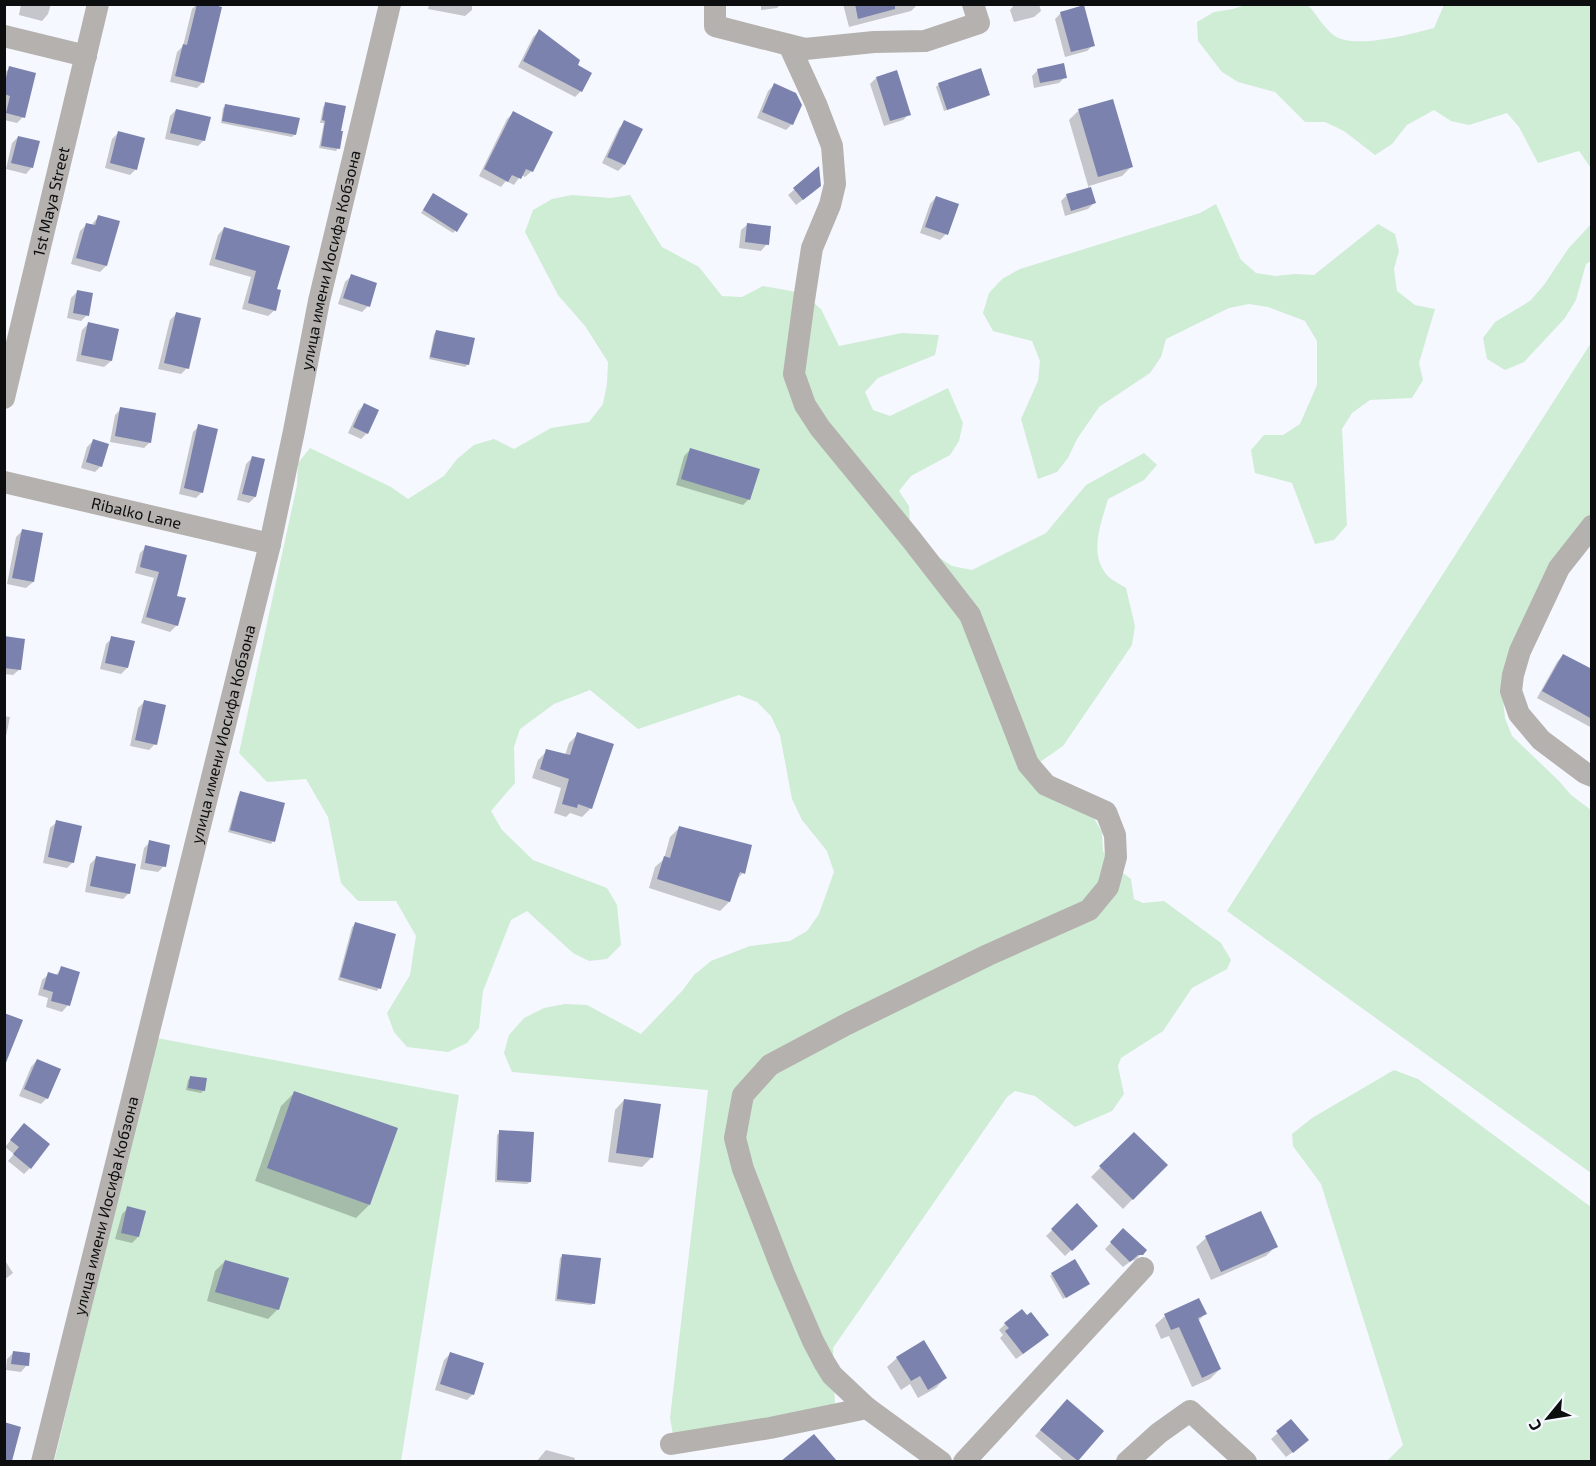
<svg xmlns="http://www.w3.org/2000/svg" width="1596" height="1466" viewBox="0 0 1596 1466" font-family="'Exo 2',sans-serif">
  <rect width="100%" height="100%" fill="#f6f8ff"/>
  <!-- green -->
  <path fill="#cfecd5" d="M 1245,5 L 1308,5 C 1316,14 1323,26 1332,34 C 1352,51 1410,34 1434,28 L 1444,5 L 1591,5 L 1591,168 L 1579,151 L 1538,163 L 1519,127 L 1507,113 L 1469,125 L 1451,121 L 1434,110 L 1407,125 L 1392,144 L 1375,155 L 1344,131 L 1325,122 L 1305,122 L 1275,92 L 1238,82 L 1222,72 L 1198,41 L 1197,22 L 1214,12 L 1233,9 Z
    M 572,195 L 611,198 L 630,195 L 662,247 L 699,267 L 722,296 L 742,297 L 763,286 L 802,293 L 821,309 L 839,346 L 902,333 L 939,335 L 935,355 L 878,378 L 865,392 L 873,410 L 890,416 L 948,388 L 963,423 L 959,441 L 950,455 L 911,476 L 899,491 L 909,506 L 910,527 L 920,545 L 952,566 L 972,570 L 1046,533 L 1086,485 L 1144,453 L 1157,465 L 1144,480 L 1108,499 C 1101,524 1089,552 1106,574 C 1111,580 1120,584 1126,588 L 1135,626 L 1132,645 L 1063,746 L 1027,771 L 1092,815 L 1102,832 L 1103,851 L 1115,867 L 1131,879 L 1134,899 L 1143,903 L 1164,901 L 1221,943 L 1231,960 L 1227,969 L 1192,988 L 1163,1031 L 1121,1058 L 1118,1066 L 1124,1094 L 1112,1111 L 1075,1127 L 1035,1096 L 1015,1091 L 1007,1097 L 833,1348 L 835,1407 L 673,1435 L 670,1418 L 708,1090 L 512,1072 L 504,1053 L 509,1035 L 524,1018 L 544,1008 L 565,1004 L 587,1005 L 641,1034 L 682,991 L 694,975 L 711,961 L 750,946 L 790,941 L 807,931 L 819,914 L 834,872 L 827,851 L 802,820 L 792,799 L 780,735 L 771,716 L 757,702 L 739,695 L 638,729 L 590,690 L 554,704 L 520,729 L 514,747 L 515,783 L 491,811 L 502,830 L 533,860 L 607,888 L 617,905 L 621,945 L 607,959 L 589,961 L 573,953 L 527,911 L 511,920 L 483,991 L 479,1028 L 467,1043 L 448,1052 L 407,1047 L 394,1032 L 387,1013 L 410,975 L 416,936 L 396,901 L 358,901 L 341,883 L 328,817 L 306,779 L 267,782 L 239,753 L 297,485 L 298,463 L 310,448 L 391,487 L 408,499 L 444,476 L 457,459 L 474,445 L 494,439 L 514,449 L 551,428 L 589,422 L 603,404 L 607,384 L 608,362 L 585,326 L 558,295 L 525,232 L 533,210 L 552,199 Z
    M 1216,204 L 1241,260 L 1256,273 L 1275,276 L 1295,274 L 1314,275 L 1378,224 L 1395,234 L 1399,251 L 1394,269 L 1397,291 L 1415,305 L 1435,309 L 1419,363 L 1423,380 L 1412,398 L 1370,400 L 1352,413 L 1342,429 L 1347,525 L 1334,540 L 1315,544 L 1292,483 L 1255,473 L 1251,450 L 1264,435 L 1283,435 L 1300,424 L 1317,385 L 1317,341 L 1305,321 L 1268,307 L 1249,304 L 1229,308 L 1166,339 L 1161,357 L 1150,373 L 1099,407 L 1077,439 L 1068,458 L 1057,472 L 1038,479 L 1021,419 L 1038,381 L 1040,361 L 1032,341 L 993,331 L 983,313 L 989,293 L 1002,279 L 1020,269 L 1200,213 Z
    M 1591,224 L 1591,261 L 1586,264 L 1576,300 L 1565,318 L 1524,362 L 1505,370 L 1487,359 L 1483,338 L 1495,322 L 1530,301 L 1544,285 L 1568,249 Z
    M 1591,343 L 1591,519 L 1503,699 L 1505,718 L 1512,736 L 1559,781 L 1571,795 L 1591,810 L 1591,1173 L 1227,911 Z
    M 157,1038 L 459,1095 L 401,1461 L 54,1462 Z
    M 1394,1070 L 1418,1079 L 1591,1207 L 1592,1458 L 1588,1461 L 1387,1461 L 1403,1445 L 1321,1184 L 1293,1146 L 1292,1134 L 1312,1118 Z"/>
  <!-- shadow -->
  <path fill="#0003" d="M 21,4 L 51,4 L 48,14 L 42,21 L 19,15 Z
    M 197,4 L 204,4 L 203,82 L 197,88 L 170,82 L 177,52 L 183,46 L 192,9 Z
    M 429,4 L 472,4 L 472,10 L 465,16 L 428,9 Z
    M 761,4 L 779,4 L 779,6 L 777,8 L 761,10 Z
    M 843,4 L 918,4 L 911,11 L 849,27 Z
    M 1015,4 L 1039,4 L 1041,11 L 1034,17 L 1014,22 L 1010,10 Z
    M 1061,13 L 1093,45 L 1087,51 L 1065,57 L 1055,19 Z
    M 539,31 L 576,66 L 581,91 L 575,97 L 518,67 L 533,37 Z
    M 10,68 L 23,117 L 17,123 L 4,120 L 4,73 Z
    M 1038,70 L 1065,77 L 1059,83 L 1034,88 L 1032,76 Z
    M 876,78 L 909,114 L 903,120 L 884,126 L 870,84 Z
    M 939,84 L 989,95 L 986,97 L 944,111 L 936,87 Z
    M 774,85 L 792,124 L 786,130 L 757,118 L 768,91 Z
    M 326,104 L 338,148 L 336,151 L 319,148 L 324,123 L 320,123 L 323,107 Z
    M 226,106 L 295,134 L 292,137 L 221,123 L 223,108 Z
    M 176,110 L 204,140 L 198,146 L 165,139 L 170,116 Z
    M 1078,111 L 1131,167 L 1122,176 L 1089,186 L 1094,203 L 1088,209 L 1065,216 L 1061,201 L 1067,195 L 1089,189 L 1069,120 Z
    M 513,113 L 532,171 L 525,177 L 521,175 L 514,185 L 506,181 L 501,187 L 479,176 L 507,119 Z
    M 625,122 L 641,130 L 624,165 L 618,171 L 602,163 L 619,128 Z
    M 118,133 L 136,169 L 130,175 L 105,168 L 112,139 Z
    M 18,137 L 32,167 L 26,174 L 6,169 L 12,143 Z
    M 818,169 L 813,192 L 796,205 L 788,195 Z
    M 431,197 L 455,231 L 453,233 L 421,213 Z
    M 936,197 L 946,234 L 940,240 L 920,233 L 930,204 Z
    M 99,216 L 106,266 L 100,272 L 71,264 L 80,231 L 86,225 L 92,226 L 93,223 Z
    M 748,224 L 767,244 L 761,251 L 739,248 L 741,230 Z
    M 224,228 L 276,290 L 275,310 L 268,316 L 242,309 L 251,277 L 209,265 L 218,235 Z
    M 351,276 L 368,306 L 362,312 L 338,304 L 345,282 Z
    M 77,292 L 87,315 L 81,321 L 67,318 L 71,298 Z
    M 176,314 L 187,368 L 181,374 L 158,369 L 170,320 Z
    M 88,324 L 111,361 L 104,367 L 76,361 L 82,330 Z
    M 437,331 L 468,364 L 465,367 L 429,359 L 434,334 Z
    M 364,405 L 367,433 L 361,439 L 348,433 L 358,411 Z
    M 121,409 L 150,442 L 144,448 L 110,442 L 115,415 Z
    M 199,426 L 202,492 L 196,498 L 179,494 L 193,432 Z
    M 93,441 L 101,466 L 95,472 L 81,468 L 87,447 Z
    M 691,449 L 749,499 L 743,505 L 676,485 L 684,456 Z
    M 252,458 L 255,497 L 249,503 L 237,500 L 246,464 Z
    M 22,531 L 33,582 L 26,588 L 7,584 L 16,537 Z
    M 146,547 L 175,597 L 177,625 L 170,632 L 141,623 L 154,578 L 135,573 L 140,553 Z
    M 4,638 L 20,669 L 13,675 L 4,674 Z
    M 112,638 L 127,668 L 121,674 L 100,669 L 106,644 Z
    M 1563,655 L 1592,671 L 1592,728 L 1537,698 L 1557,662 Z
    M 144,702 L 155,744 L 149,750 L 130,746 L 138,708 Z
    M 4,716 L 10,717 L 4,746 Z
    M 578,734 L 591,808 L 582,817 L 570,813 L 566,817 L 554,813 L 561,788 L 532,778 L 538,760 L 547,751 L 565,755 L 569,743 Z
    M 240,793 L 273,841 L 271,844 L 228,832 L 238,796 Z
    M 57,822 L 73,862 L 67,868 L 43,863 L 50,828 Z
    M 679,828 L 743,873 L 736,880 L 729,902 L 720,911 L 649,888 L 655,867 L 664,859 L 670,837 Z
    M 150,842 L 164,866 L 158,872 L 140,869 L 144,848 Z
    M 96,858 L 129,893 L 123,899 L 85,892 L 90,864 Z
    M 355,924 L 379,988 L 377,991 L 338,980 L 352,927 Z
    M 62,968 L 68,1005 L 62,1012 L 46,1007 L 48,998 L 38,995 L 42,980 L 49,974 L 55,976 Z
    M 37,1060 L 47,1098 L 41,1104 L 19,1096 L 31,1067 Z
    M 191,1077 L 204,1090 L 201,1093 L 186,1090 L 188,1080 Z
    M 294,1093 L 369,1205 L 356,1218 L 255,1181 L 281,1106 Z
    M 624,1100 L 652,1157 L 642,1167 L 608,1162 L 615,1110 Z
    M 18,1131 L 30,1168 L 24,1174 L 8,1161 L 14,1154 L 5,1147 Z
    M 500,1132 L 530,1182 L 527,1184 L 495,1182 L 497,1135 Z
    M 1134,1134 L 1166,1165 L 1123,1209 L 1091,1177 Z
    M 1077,1206 L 1096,1226 L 1065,1256 L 1046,1236 Z
    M 128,1208 L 138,1237 L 132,1243 L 115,1239 L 122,1214 Z
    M 1123,1230 L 1145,1250 L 1135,1260 L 1131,1261 L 1123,1267 L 1105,1249 Z
    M 1206,1238 L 1276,1246 L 1266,1256 L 1211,1280 L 1196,1247 Z
    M 563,1255 L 594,1303 L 591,1305 L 555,1301 L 560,1258 Z
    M 4,1259 L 13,1273 L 4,1280 Z
    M 225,1261 L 278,1309 L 268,1319 L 207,1301 L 215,1271 Z
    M 1052,1274 L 1085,1286 L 1063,1299 L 1050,1276 Z
    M 1199,1300 L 1205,1314 L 1198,1321 L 1220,1369 L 1210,1379 L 1192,1387 L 1169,1336 L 1161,1339 L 1155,1325 L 1165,1316 Z
    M 1005,1324 L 1041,1341 L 1016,1359 L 1000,1338 L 1003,1335 L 999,1330 Z
    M 13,1353 L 27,1365 L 21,1372 L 6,1370 L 7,1359 Z
    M 450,1354 L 473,1394 L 467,1400 L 435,1390 L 444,1360 Z
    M 897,1358 L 945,1378 L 936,1388 L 918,1398 L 910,1384 L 901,1390 L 887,1367 Z
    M 1061,1407 L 1102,1431 L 1076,1462 L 1065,1462 L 1035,1436 Z
    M 1291,1421 L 1301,1446 L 1286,1457 L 1271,1439 Z
    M 814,1436 L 835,1462 L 784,1462 Z
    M 546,1450 L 575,1458 L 574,1462 L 536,1462 Z"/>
  <!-- building -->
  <path fill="#7b82ad" d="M 197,4 L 210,4 L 222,7 L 204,83 L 175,76 L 183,44 L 187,45 Z
    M 855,4 L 895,4 L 895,9 L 858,19 Z
    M 1084,5 L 1095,46 L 1071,52 L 1060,12 Z
    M 539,29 L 580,60 L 578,65 L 592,73 L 582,92 L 523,61 Z
    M 1064,63 L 1067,78 L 1040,83 L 1037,69 Z
    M 9,66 L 36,73 L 25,118 L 6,113 L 10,96 L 4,94 L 4,86 Z
    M 981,68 L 990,95 L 947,110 L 938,83 Z
    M 897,70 L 911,115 L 890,121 L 876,77 Z
    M 774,83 L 796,93 L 802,105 L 793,125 L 762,112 Z
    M 1113,99 L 1133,167 L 1098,177 L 1078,109 Z
    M 325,102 L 346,106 L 341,131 L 343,131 L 340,149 L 321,146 L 325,121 L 322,120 Z
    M 225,104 L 300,118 L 296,135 L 222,121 Z
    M 176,109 L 211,117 L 205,141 L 170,133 Z
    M 513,111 L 553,132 L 533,172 L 526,169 L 521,179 L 512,175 L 508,182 L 484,169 Z
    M 624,120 L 643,129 L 625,165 L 607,157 Z
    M 118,131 L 145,138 L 137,170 L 110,163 Z
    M 18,136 L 40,141 L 33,168 L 11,163 Z
    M 819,166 L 821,186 L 803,200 L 793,188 Z
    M 1091,187 L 1096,203 L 1071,211 L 1066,194 Z
    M 433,193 L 468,214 L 457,232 L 423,210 Z
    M 936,196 L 959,204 L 948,235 L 925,227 Z
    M 98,215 L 120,221 L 107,266 L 76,258 L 86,223 L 95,225 Z
    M 747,223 L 771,226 L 769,245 L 745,242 Z
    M 224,227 L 290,246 L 277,289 L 281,290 L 276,311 L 248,303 L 256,271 L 215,259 Z
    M 351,274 L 377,283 L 370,307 L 343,298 Z
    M 77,290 L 93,293 L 89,316 L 73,313 Z
    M 176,312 L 201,318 L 189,369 L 164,363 Z
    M 88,322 L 119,329 L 112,361 L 81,355 Z
    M 436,330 L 475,338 L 469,365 L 430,357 Z
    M 364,403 L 379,410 L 368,434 L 353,427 Z
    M 120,407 L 156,413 L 151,443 L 115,436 Z
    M 198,424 L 218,429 L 203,493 L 184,488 Z
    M 93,439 L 109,444 L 102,467 L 86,462 Z
    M 690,448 L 760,469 L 750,500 L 681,479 Z
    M 252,456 L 265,459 L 256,497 L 242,494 Z
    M 22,529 L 43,533 L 34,582 L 12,578 Z
    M 145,545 L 187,555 L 177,596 L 186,598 L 178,626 L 146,617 L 159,572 L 140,567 Z
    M 4,636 L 25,639 L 21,670 L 4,668 Z
    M 111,636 L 135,641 L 128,668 L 105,663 Z
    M 1563,654 L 1592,669 L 1592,719 L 1542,691 Z
    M 144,700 L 166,705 L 157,745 L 135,740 Z
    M 577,732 L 614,744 L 592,809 L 578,804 L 577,808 L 562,804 L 569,779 L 540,769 L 546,749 L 570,755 Z
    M 240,791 L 285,803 L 275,842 L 230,830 Z
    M 56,820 L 82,826 L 74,863 L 48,857 Z
    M 679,826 L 752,845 L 745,874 L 740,872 L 730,902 L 657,879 L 664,856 L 670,858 Z
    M 149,840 L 170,845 L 166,867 L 145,863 Z
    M 96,856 L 136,864 L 130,894 L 90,886 Z
    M 355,922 L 396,934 L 381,989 L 340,977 Z
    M 61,966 L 80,972 L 70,1006 L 51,1001 L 53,992 L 43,989 L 48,972 L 58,975 Z
    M 4,1013 L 23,1020 L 5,1065 L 4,1065 Z
    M 37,1059 L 61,1069 L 48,1099 L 24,1089 Z
    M 190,1076 L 207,1078 L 205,1091 L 188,1088 Z
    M 294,1091 L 398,1128 L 370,1205 L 267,1168 Z
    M 624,1099 L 661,1104 L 653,1158 L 616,1153 Z
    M 24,1123 L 50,1144 L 31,1169 L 13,1154 L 19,1147 L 10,1140 Z
    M 499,1130 L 534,1132 L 531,1182 L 497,1180 Z
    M 1134,1132 L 1168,1165 L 1133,1200 L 1099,1166 Z
    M 1077,1203 L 1098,1226 L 1072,1251 L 1051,1229 Z
    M 127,1206 L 146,1211 L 139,1237 L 121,1233 Z
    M 1261,1211 L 1278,1247 L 1221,1272 L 1205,1236 Z
    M 1123,1228 L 1147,1250 L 1143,1255 L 1138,1255 L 1130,1262 L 1110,1242 Z
    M 562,1254 L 601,1258 L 595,1304 L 557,1299 Z
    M 1075,1259 L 1090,1284 L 1066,1298 L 1051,1273 Z
    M 225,1260 L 289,1278 L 279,1310 L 215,1292 Z
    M 1199,1298 L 1207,1314 L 1198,1318 L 1221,1369 L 1202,1378 L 1179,1327 L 1171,1330 L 1164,1314 Z
    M 1022,1309 L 1027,1315 L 1031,1312 L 1049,1335 L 1023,1354 L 1005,1331 L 1009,1328 L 1004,1323 Z
    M 924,1340 L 947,1378 L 928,1390 L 920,1376 L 911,1381 L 896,1357 Z
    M 13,1351 L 30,1353 L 29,1366 L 11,1364 Z
    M 450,1352 L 484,1363 L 474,1395 L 440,1384 Z
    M 1067,1399 L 1104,1431 L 1078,1461 L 1040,1430 Z
    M 1291,1419 L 1309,1440 L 1293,1453 L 1276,1431 Z
    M 4,1422 L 21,1427 L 12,1461 L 4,1461 Z
    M 814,1434 L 837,1461 L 781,1461 Z"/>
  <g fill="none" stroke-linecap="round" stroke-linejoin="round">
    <!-- minor -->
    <g stroke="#b4b1ae" stroke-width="22">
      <path d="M 715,4 L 715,26 L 805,49 L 874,42 L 925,41 L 979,23 L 973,4"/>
      <path d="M 4,36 L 86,56"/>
      <path d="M 789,45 L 816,104 L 832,146 L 835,184 L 830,205 L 812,248 L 804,300 L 794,374 L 805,405 L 820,428 L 911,539 L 970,615 L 1028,764 L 1046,785 L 1106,812 L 1115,835 L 1116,857 L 1108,887 L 1089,910 L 988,955 L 847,1024 L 770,1065 L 743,1095 L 735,1138 L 743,1169 L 784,1274 L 813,1341 L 824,1362 L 832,1375 L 867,1408 L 941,1462"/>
      <path id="s1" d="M 4,398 L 98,4"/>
      <path id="s2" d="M 4,482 L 270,544"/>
      <path d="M 1592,526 L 1559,568 L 1520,651 L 1513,675 L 1511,691 L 1519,714 L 1541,740 L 1585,773 L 1592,776"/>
      <path d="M 671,1444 L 770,1428 L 867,1408"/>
      <path id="s3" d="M 42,1462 L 270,544 L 294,431 L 319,301 L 390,4"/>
      <path d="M 964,1462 L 1143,1268"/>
      <path d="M 1127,1462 L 1159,1433 L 1190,1411 L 1246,1462"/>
    </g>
  </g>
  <g text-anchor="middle" stroke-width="6" stroke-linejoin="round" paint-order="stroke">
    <!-- street labels -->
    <g font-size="16" fill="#0c0d0f" stroke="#f6f8ff">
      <text dy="6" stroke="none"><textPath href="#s1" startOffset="202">1st Maya Street</textPath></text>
      <text dy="6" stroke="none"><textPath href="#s3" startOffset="1236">улица имени Иосифа Кобзона</textPath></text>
      <text dy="6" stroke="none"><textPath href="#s2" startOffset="136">Ribalko Lane</textPath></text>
      <text dy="6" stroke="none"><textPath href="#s3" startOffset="750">улица имени Иосифа Кобзона</textPath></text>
      <text dy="6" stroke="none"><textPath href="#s3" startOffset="264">улица имени Иосифа Кобзона</textPath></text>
    </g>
  </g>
  <!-- border -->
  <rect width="1596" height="1466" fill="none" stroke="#0c0d0f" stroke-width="12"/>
  <!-- north arrow -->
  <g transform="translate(1548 1418) rotate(240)" stroke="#f6f8ff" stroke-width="4.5" paint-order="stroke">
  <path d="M0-4.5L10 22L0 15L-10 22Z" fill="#0c0d0f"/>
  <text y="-9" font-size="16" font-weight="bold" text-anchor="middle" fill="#0c0d0f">С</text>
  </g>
</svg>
